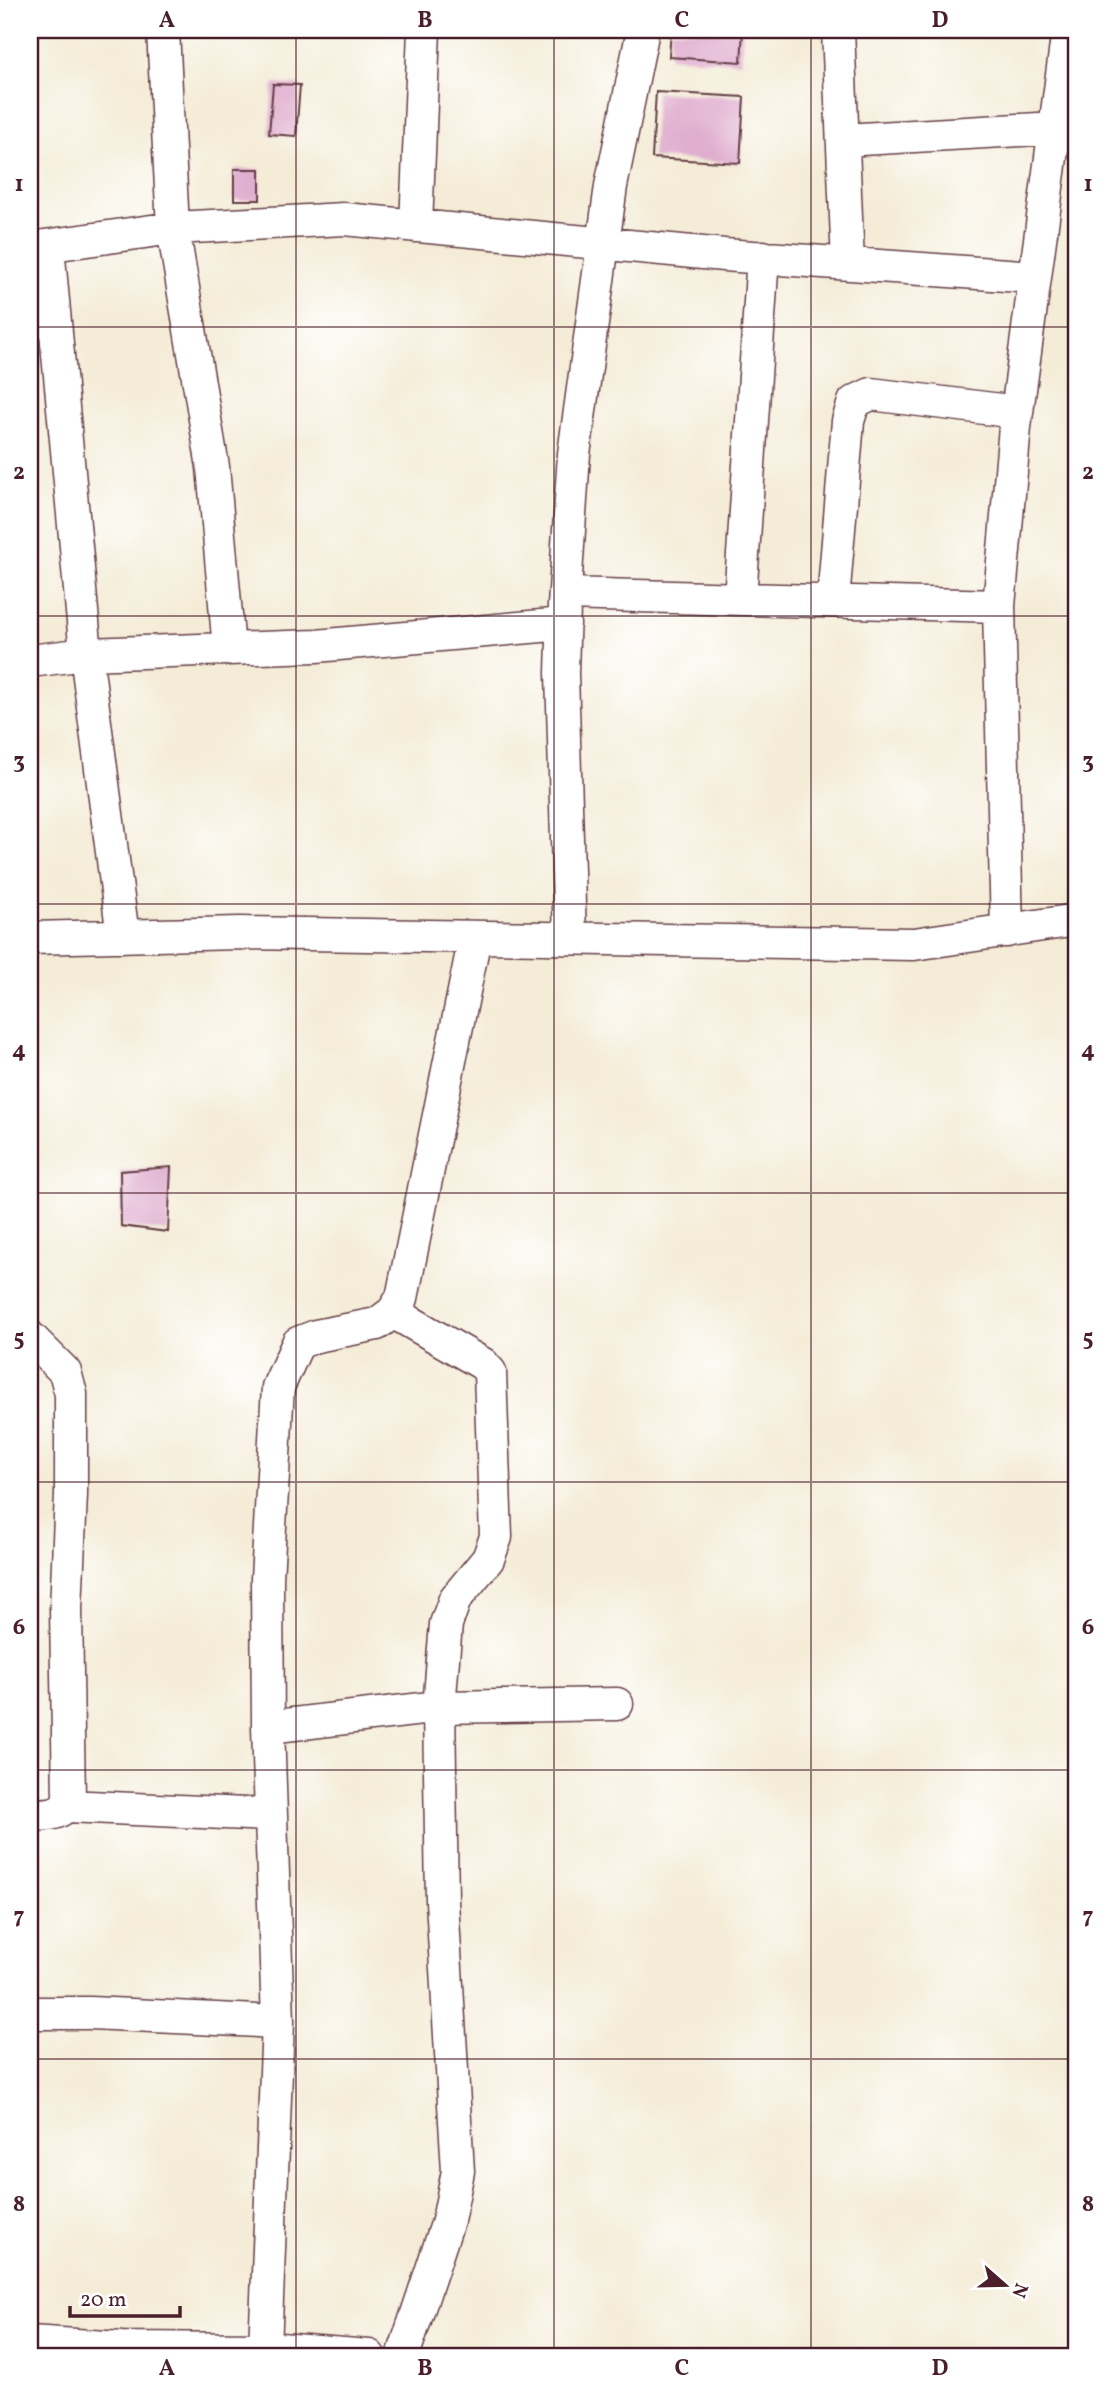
<svg xmlns="http://www.w3.org/2000/svg" width="1107" height="2386" viewBox="0 0 1107 2386" font-family="Vollkorn,serif">
  <rect width="100%" height="100%" fill="#fff"/>
  <filter id="ink" filterUnits="userSpaceOnUse"><feTurbulence type="fractalNoise" baseFrequency=".0143" numOctaves="2"/><feDisplacementMap in="SourceGraphic" scale="14" xChannelSelector="R" yChannelSelector="G"/><feConvolveMatrix kernelMatrix="1 2 1 2 8 2 1 2 1" color-interpolation-filters="sRGB"/></filter>
  <filter id="wash" filterUnits="userSpaceOnUse"><feTurbulence type="fractalNoise" baseFrequency=".00686" numOctaves="4" result="noise"/><feDisplacementMap in="SourceGraphic" scale="28" xChannelSelector="R" yChannelSelector="G"/><feGaussianBlur stdDeviation="1.57" result="paint"/><feColorMatrix in="noise" values="0 0 0 0 0 0 0 0 0 0 0 0 0 0 0 0 0 1.4 0 .05"/><feComposite in="paint" operator="in"/></filter>
  <g filter="url(#wash)">
    <rect width="100%" height="100%" fill="#f4ecd7"/>
    <g id="blocks">
      <!-- building -->
      <path fill="#e0aecf" d="M 671,30 L 743,30 L 741,62 L 669,57 Z
        M 273,84 L 300,85 L 296,136 L 269,134 Z
        M 656,92 L 744,97 L 740,163 L 652,158 Z
        M 234,169 L 260,169 L 260,200 L 234,200 Z
        M 171,1167 L 168,1232 L 121,1226 L 120,1171 Z"/>
    </g>
  </g>
  <g filter="url(#ink)">
    <use href="#blocks" fill-opacity="0" stroke="#643e45" stroke-width="2"/>
    <g fill="none" stroke-linecap="round" stroke-linejoin="round">
      <defs>
        <path id="minor" d="M 163,30 L 173,228 L 213,467 L 229,649
          M 838,30 L 848,264
          M 843,140 L 1055,128
          M 416,226 L 424,30
          M 48,247 L 86,654 L 123,936
          M 30,248 L 173,228 L 344,219 L 724,255 L 1035,277
          M 565,594 L 999,606
          M 740,599 L 763,257
          M 833,601 L 848,421 L 854,402 L 871,394 L 1017,412
          M 30,661 L 86,654 L 316,646 L 564,624
          M 1007,931 L 999,606 L 1015,427 L 1068,30
          M 30,938 L 240,933 L 914,944 L 1077,920
          M 570,938 L 562,673 L 564,606 L 574,454 L 611,186 L 643,30
          M 393,1312 L 483,1364 L 490,1372 L 496,1537 L 488,1559 L 455,1599 L 446,1624 L 439,1707 L 442,1901 L 458,2171 L 448,2221 L 403,2356
          M 30,1337 L 65,1372 L 71,1394 L 71,1494 L 66,1609 L 69,1799 C 62,1817 46,1814 30,1815
          M 268,1727 L 439,1707 L 617,1704
          M 66,1806 L 271,1815
          M 30,2013 L 90,2013 L 278,2022
          M 30,2342 L 122,2348 L 280,2349 L 369,2356
          M 265,2349 L 278,2022 L 268,1727 L 267,1579 L 278,1387 L 298,1343 L 316,1336 L 377,1324 L 393,1312 L 402,1298 L 475,937"/>
      </defs>
      <!-- minor casing -->
      <use href="#minor" stroke="#643e45" stroke-width="35"/>
      <!-- minor -->
      <use href="#minor" stroke="#fff" stroke-width="32"/>
    </g>
  </g>
  <!-- grid -->
  <path fill="none" stroke="#4a1f2b" stroke-width="2" stroke-opacity="0.55" d="M 296,30 L 296,2356M 554,30 L 554,2356M 811,30 L 811,2356M 30,327 L 1077,327M 30,616 L 1077,616M 30,904 L 1077,904M 30,1193 L 1077,1193M 30,1482 L 1077,1482M 30,1770 L 1077,1770M 30,2059 L 1077,2059"/>
  <!-- margin -->
  <rect width="1107" height="2386" fill="none" stroke="#fff" stroke-width="77"/>
  <!-- north arrow -->
  <g transform="translate(1005 2285) rotate(110)" stroke="#ffffff" stroke-width="5" paint-order="stroke">
  <path d="M0-5L12 26L0 18L-12 26Z" fill="#4a1f2b"/>
  <text y="-10" font-size="19" font-weight="bold" text-anchor="middle" fill="#4a1f2b">N</text>
  </g>
  <!-- scale -->
  <path d="M70 2306v10h110v-10" fill="none" stroke="#4a1f2b" stroke-width="3.5"/>
  <text x="80" y="2306" font-size="21" fill="#4a1f2b" stroke="#ffffff" stroke-width="5" paint-order="stroke">20 m</text>
  <rect x="38" y="38" width="1030" height="2310" fill="none" stroke="#4a1f2b" stroke-width="2.5"/>
  <g font-size="23" text-anchor="middle" font-weight="bold" fill="#4a1f2b">
    <text x="167" y="27">A</text>
    <text x="425" y="27">B</text>
    <text x="682" y="27">C</text>
    <text x="940" y="27">D</text>
    <text x="19" y="191">1</text>
    <text x="1088" y="191">1</text>
    <text x="19" y="479">2</text>
    <text x="1088" y="479">2</text>
    <text x="19" y="768">3</text>
    <text x="1088" y="768">3</text>
    <text x="19" y="1057">4</text>
    <text x="1088" y="1057">4</text>
    <text x="19" y="1345">5</text>
    <text x="1088" y="1345">5</text>
    <text x="19" y="1634">6</text>
    <text x="1088" y="1634">6</text>
    <text x="19" y="1923">7</text>
    <text x="1088" y="1923">7</text>
    <text x="19" y="2211">8</text>
    <text x="1088" y="2211">8</text>
    <text x="167" y="2375">A</text>
    <text x="425" y="2375">B</text>
    <text x="682" y="2375">C</text>
    <text x="940" y="2375">D</text>
  </g>
</svg>
